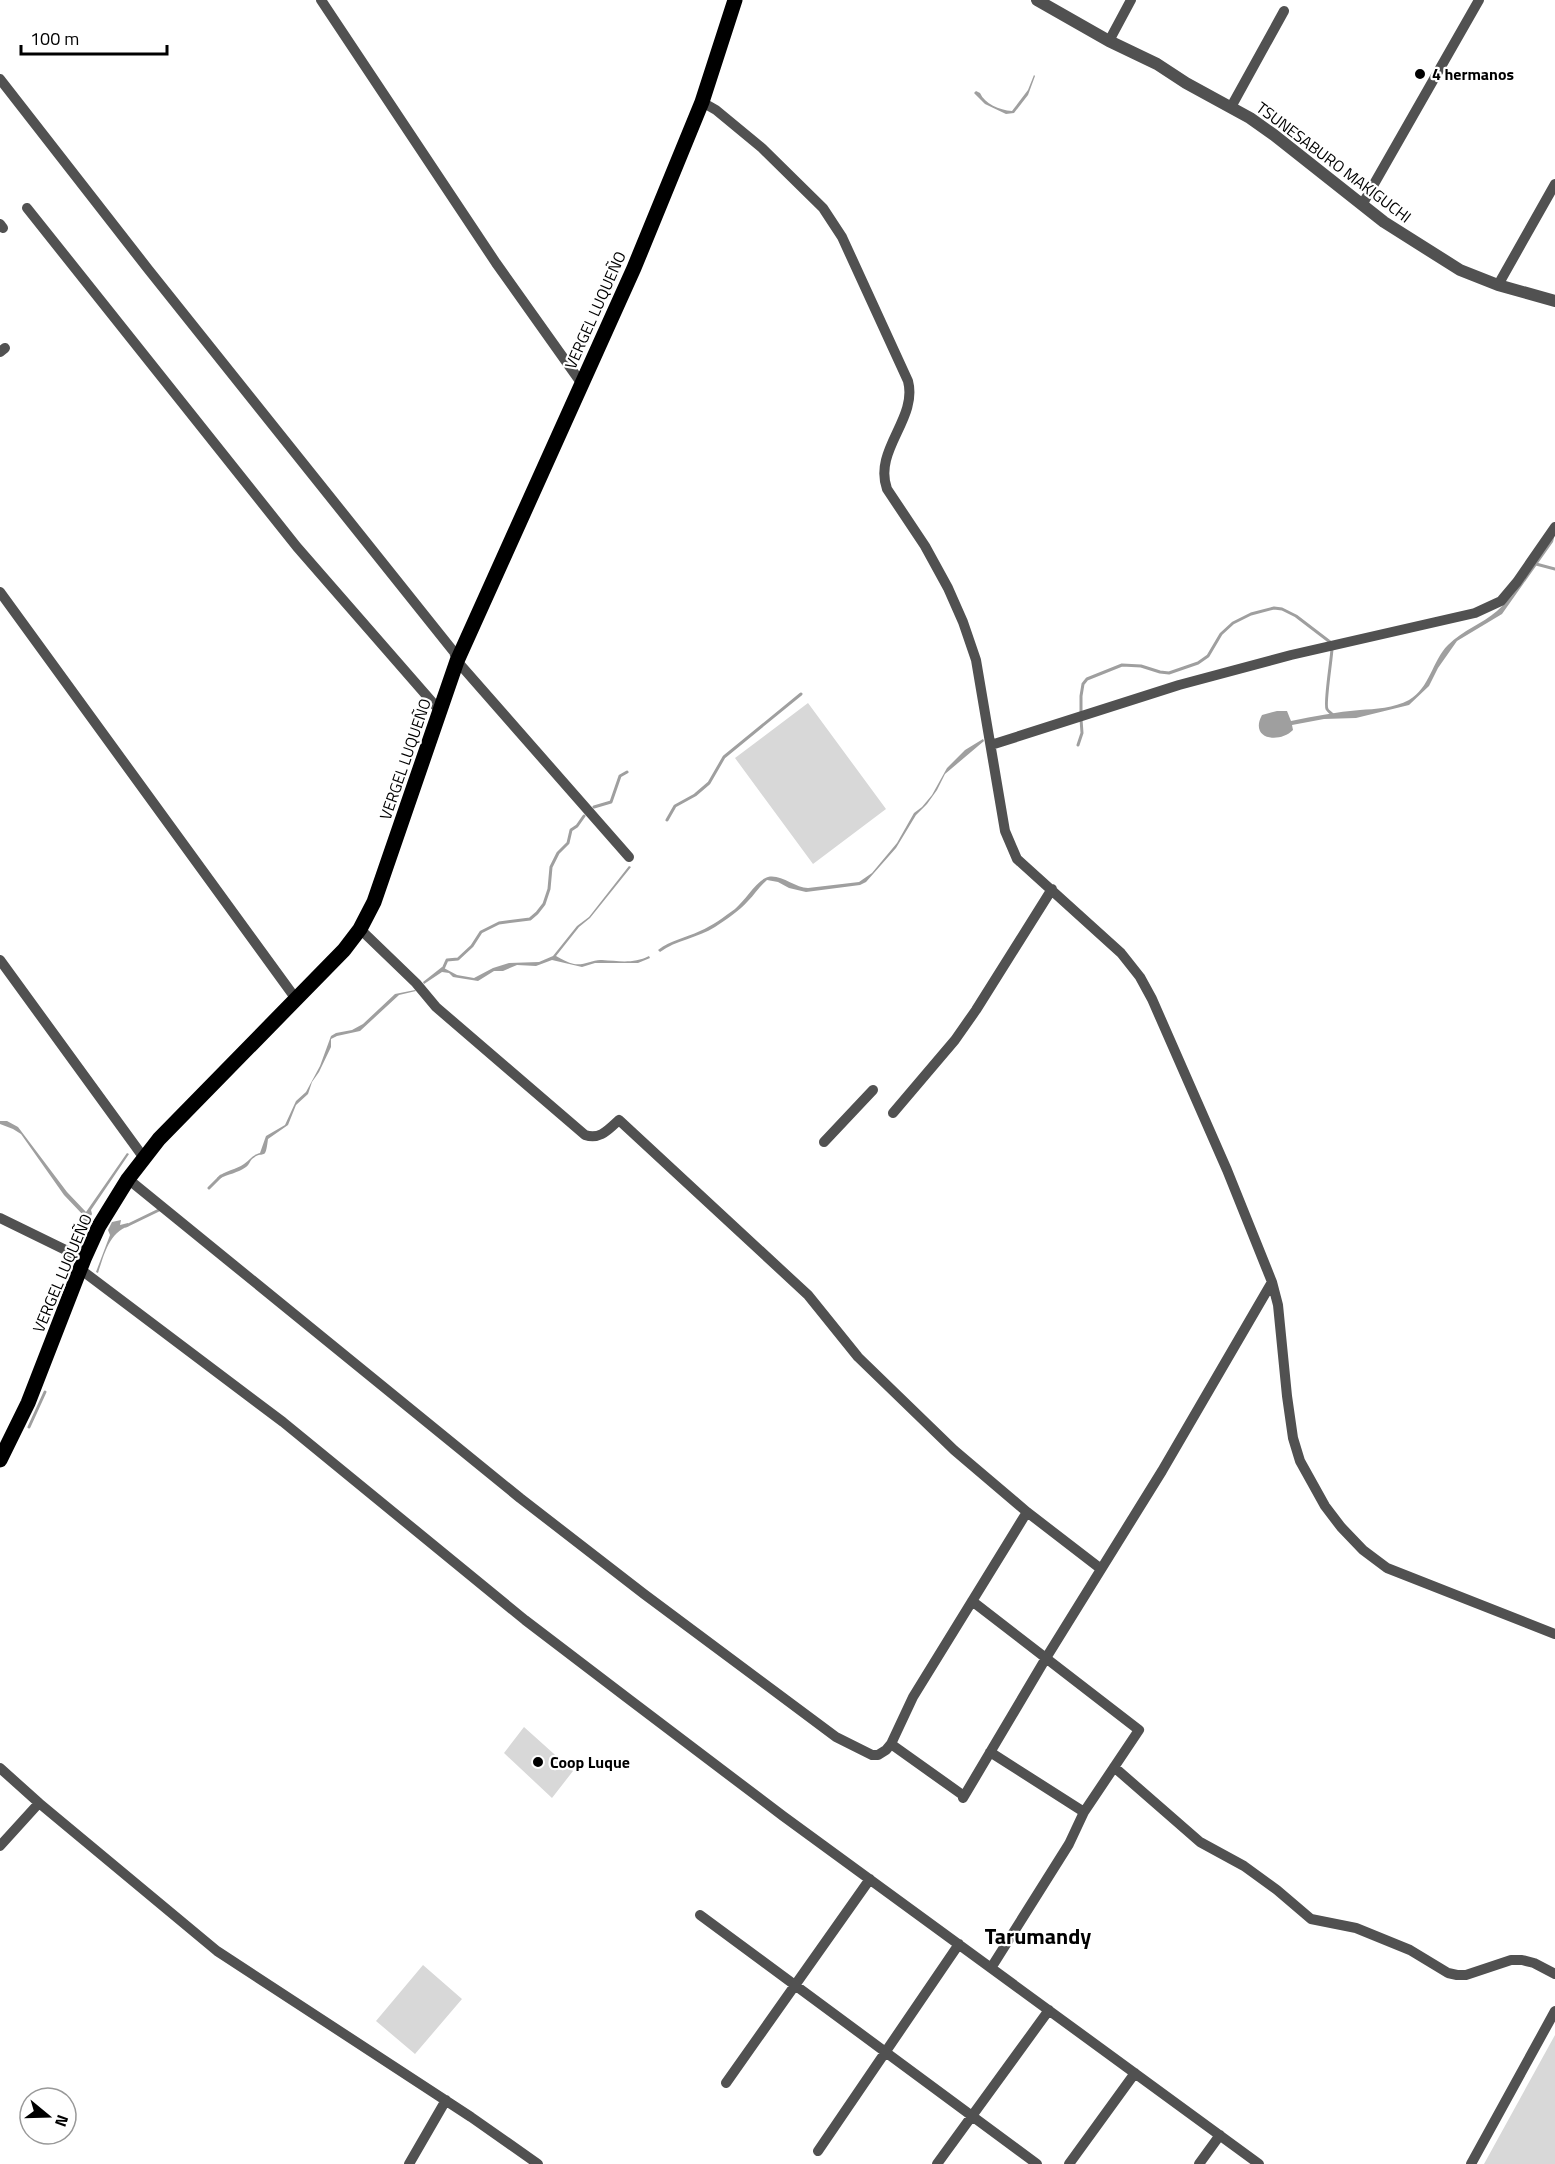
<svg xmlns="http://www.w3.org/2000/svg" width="1555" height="2164" viewBox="0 0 1555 2164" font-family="'Titillium Web',sans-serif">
  <rect width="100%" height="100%" fill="#fff"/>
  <!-- green -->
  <path fill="#d8d8d8" d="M 808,703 L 886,809 L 813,864 L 735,758 Z
    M 524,1727 L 573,1771 L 552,1798 L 504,1753 Z
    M 423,1965 L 462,1999 L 415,2054 L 376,2021 Z
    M 1555,2035 L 1555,2164 L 1484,2164 Z"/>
  <!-- water -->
  <path fill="#9f9f9f" d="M 1034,75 L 1035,76 L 1028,95 L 1014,113 L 1006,114 L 985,104 L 974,93 L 976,91 L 980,93 C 985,104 999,110 1012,111 L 1028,90 Z
    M 1555,534 L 1553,542 L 1502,614 L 1457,641 L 1438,668 L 1429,686 L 1409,705 L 1356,718 L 1324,719 L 1292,725 L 1293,730 C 1279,744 1249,739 1262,715 L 1277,711 L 1287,711 L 1291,721 C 1314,716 1337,712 1360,710 C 1375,709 1394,708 1409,700 C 1430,688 1432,661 1448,645 C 1463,630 1482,624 1497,611 C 1521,590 1537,559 1555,534 Z
    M 983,739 L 984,741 L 945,774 L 937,790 L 927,804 L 916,815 L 896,848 L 866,882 L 860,885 L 806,892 L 789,888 L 778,882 L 767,880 C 759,887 755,894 748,901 C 739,911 727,919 715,927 C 698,938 676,940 660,952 L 658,950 C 671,940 685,938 700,931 C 712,926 724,917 735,909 C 745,901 757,880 768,877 C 781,874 795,888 808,888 L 859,882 L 872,873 L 897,843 L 914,813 L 922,807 L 932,795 L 947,768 L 965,750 Z
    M 629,866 L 631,867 L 590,918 L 579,927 L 556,956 C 562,959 568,963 574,964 C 584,966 593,959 602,960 C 619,961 633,964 649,956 L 650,958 L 638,963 L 595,963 L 582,967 L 552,960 L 536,966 L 517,965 L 503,971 L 494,971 L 478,981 L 453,977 L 449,973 L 442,972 L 424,984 L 423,982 L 442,967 L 457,975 L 474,978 L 493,968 L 509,963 L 539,962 L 553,956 L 577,926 L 589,917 Z
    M 415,990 L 416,991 L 399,995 L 360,1031 L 337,1036 L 331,1039 L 331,1047 L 319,1072 L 312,1082 L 308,1094 L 296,1105 L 288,1125 L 268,1139 C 265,1163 264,1149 252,1159 C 250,1161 249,1165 246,1167 C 238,1173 228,1174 219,1179 L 217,1178 C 225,1170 236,1170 244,1164 C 250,1160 252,1155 260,1153 L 266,1136 L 285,1125 L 296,1101 L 306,1092 L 320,1066 L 331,1036 L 336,1033 L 352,1030 L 363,1024 L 395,994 Z
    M 0,1121 L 7,1121 L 18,1127 L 67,1192 L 86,1212 L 127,1153 L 129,1154 L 91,1210 L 92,1214 L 87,1223 L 83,1225 L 75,1248 L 84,1216 L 64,1195 L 21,1134 L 13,1129 L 0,1124 Z
    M 121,1220 L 120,1225 L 128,1223 L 129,1226 C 109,1232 104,1255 98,1273 L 96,1272 L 110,1235 L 108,1230 L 112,1222 Z"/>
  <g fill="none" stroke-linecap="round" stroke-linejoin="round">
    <!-- stream -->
    <path stroke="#9f9f9f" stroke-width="3" d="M 1536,564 L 1555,569
      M 1332,648 C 1332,657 1324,704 1327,709 C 1327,710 1332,714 1334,716
      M 1081,713 L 1081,696 L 1083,684 L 1087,679 L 1122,665 L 1141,666 L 1160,672 L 1169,673 L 1198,663 L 1208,656 L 1221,634 L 1233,623 L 1251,614 L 1274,608 L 1282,609 L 1296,616 L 1330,642
      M 1078,745 L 1082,733 L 1081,719
      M 594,807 L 611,802 L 620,776 L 627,772
      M 667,820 L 675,806 L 695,795 L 709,783 L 724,757 L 801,694
      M 443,969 L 447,960 L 458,959 L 472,946 L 481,932 L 499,923 L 530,919 L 537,913 L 544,904 L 549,889 L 551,867 L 558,853 L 568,843 L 571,830 L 577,826 L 584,816
      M 209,1188 L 221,1176
      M 126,1226 L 159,1210
      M 29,1427 L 45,1392"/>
    <!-- minor -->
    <path stroke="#515151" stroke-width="10" d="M 321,0 L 496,263 L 582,384
      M 1109,41 L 1131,0
      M 0,79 L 148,269 L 454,652 L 457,661 L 629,857
      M 702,102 L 716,110 L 762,148 L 823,208 L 842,237 L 908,381 C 918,419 873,450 887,489 L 925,546 L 948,588 L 963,622 L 976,660 L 1005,831 L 1017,859 L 1121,953 L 1140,977 L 1152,999 L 1227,1170 L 1272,1282 L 1278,1305 L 1287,1396 L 1293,1438 L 1300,1461 L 1325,1506 L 1341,1527 L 1363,1550 L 1387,1568 L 1555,1634
      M 1231,107 L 1284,11
      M 1362,205 L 1479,0
      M 27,208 L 297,547 L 440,711
      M 0,224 L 3,228
      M 1498,285 L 1555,184
      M 0,352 L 5,348
      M 0,592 L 296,999
      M 991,745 L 1179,685 L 1291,655 L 1475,613 L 1501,601 L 1517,582 L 1555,527
      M 360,929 L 416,983 L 436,1007 L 585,1135 C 600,1140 608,1130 619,1120 L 808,1295 L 858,1357 L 954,1450 L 1027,1512 L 1101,1569
      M 0,960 L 144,1158
      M 893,1113 L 955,1040 L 976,1010 L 1052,889
      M 824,1142 L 873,1090
      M 128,1179 L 520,1498 L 644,1594 L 836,1737 L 872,1755 L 878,1755 L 886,1750 L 891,1744 L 913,1697 L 1027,1512
      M 0,1218 L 84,1259
      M 80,1269 L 283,1422 L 525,1620 L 626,1697 L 783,1816 L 1259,2164
      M 972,1601 L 1139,1730 L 1084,1812 L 1069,1844 L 991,1968
      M 891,1744 L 964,1796
      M 990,1752 L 1084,1812
      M 1114,1767 L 1200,1842 L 1244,1866 L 1277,1890 L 1311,1919 L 1356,1928 L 1410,1950 L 1448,1973 L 1457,1975 L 1466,1975 L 1511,1960 L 1522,1960 L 1534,1963 L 1555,1974
      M 0,1768 L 39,1803 L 217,1951 L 471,2117 L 538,2164
      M 963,1798 L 1046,1658 L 1162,1471 L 1272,1282
      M 0,1846 L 39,1803
      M 700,1915 L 1037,2164
      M 726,2083 L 870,1879
      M 818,2151 L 959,1944
      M 409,2164 L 446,2100
      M 937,2164 L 1049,2010
      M 1069,2164 L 1135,2073
      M 1199,2164 L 1220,2135
      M 1471,2164 L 1555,2011"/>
    <!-- tertiary -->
    <path stroke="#515151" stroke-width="12" d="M 1037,0 L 1109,41 L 1157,64 L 1186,83 L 1250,118 L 1274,135 L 1384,222 L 1460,270 L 1498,285 L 1555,301"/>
    <!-- primary -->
    <path stroke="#000" stroke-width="15" d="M 0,1460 L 28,1403 L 84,1259 L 99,1226 L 128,1179 L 159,1139 L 344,950 L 360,929 L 374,902 L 457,661 L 634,268 L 702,102 L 735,0"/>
  </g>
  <!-- markers -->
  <g fill="#000" stroke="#fff" stroke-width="2">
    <circle cx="1420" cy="74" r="6"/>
    <circle cx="538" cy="1762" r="6"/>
  </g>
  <g text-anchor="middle" stroke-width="4.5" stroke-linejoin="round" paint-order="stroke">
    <!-- poi labels -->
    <g font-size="16" font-weight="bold" fill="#000" stroke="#fff" text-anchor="start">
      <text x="1432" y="80">4 hermanos</text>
      <text x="550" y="1768">Coop Luque</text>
    </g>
    <!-- street labels -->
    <g font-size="16" fill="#000" stroke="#fff">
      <text transform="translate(1334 162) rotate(37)" y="6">TSUNESABURO MAKIGUCHI</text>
      <text transform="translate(595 310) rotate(-66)" y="6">VERGEL LUQUEÑO</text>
      <text transform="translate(405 759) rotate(-71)" y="6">VERGEL LUQUEÑO</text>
      <text transform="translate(62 1273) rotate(-67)" y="6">VERGEL LUQUEÑO</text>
    </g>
    <!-- district labels -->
    <g font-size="22" font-weight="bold" fill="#000" stroke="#fff">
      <text x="1038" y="1944">Tarumandy</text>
    </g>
  </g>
  <!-- north arrow -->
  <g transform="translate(48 2116) rotate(109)"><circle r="28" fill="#ffffff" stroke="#999999" stroke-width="1.5"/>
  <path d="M0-4.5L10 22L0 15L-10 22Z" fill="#000000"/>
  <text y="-9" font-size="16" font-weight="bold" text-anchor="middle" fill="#000000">N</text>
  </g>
  <!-- scale -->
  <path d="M21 45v9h146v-9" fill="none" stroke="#000000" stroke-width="3"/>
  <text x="30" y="45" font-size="18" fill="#000000" stroke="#ffffff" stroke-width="4.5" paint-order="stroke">100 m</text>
</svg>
